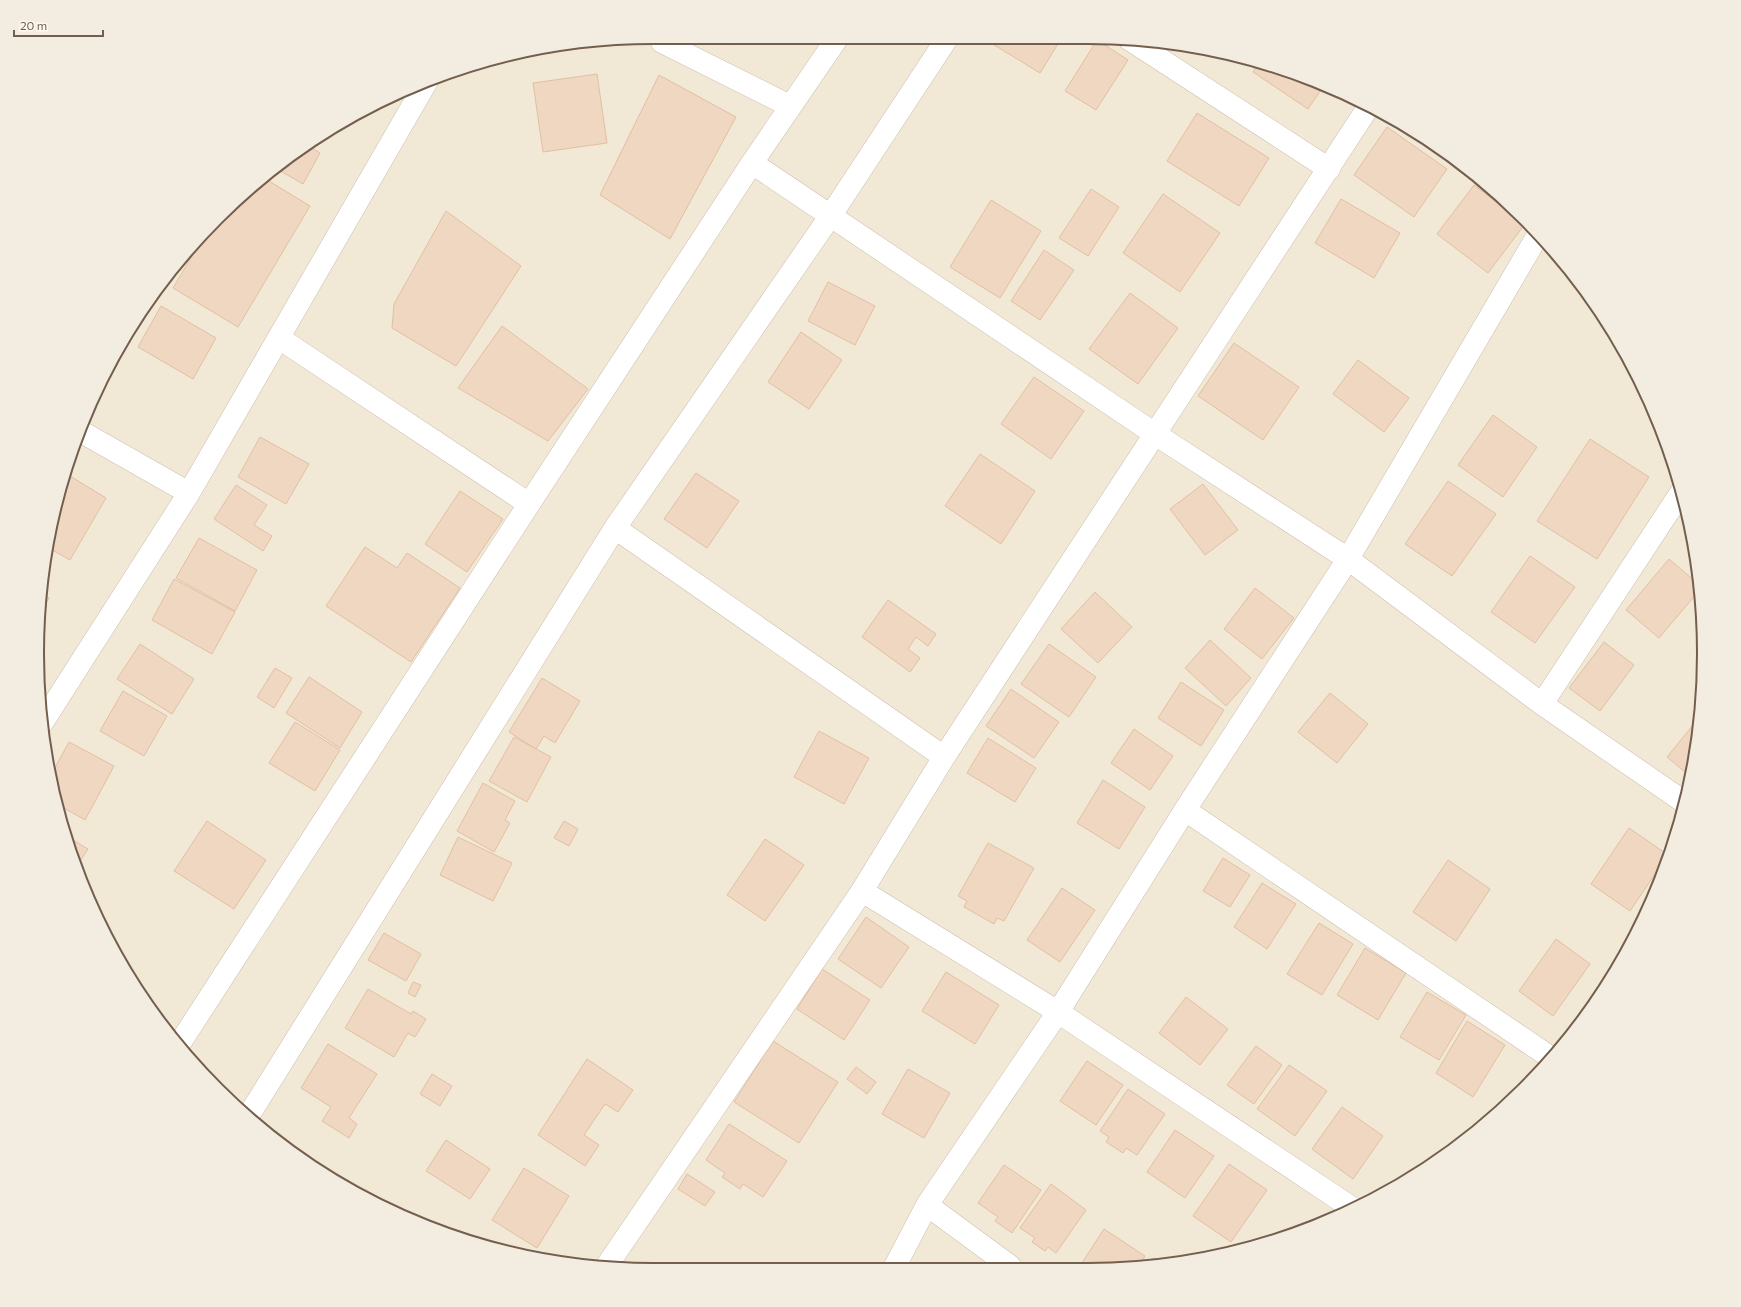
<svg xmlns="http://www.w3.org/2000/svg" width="1741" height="1307" viewBox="0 0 1741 1307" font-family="Commissioner,sans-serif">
  <rect width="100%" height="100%" fill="#fbf5e7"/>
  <!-- residential -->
  <path fill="#f2e8d6" d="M 1128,38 L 1247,58 L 1360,101 L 1463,164 L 1524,218 L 1600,311 L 1657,417 L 1692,533 L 1704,653 L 1692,774 L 1657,889 L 1600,996 L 1524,1089 L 1430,1166 L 1323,1223 L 1247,1249 L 1168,1265 L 654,1270 L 573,1265 L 494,1249 L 418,1223 L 311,1166 L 218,1090 L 141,996 L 101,926 L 70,852 L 49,774 L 38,694 L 38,613 L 49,533 L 70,455 L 101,381 L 141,311 L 190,247 L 247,190 L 345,120 L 417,84 L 494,58 L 573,42 Z"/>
  <!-- building -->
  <path fill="#efd7c1" stroke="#e1c0a2" d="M 993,39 L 1061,39 L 1040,73 L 991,43 Z
    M 1097,40 L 1128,60 L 1096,110 L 1065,91 Z
    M 725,41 L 735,41 L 733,45 Z
    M 1259,62 L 1323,87 L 1308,109 L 1253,72 Z
    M 597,74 L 607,143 L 543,152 L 533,83 Z
    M 659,75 L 736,117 L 670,239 L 600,195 Z
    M 1197,113 L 1269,158 L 1239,206 L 1167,161 Z
    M 1387,127 L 1447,169 L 1414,217 L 1354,175 Z
    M 308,146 L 320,153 L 303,184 L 277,169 Z
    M 264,178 L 310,206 L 238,327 L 173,288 L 208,229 L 247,190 Z
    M 1474,185 L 1525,224 L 1488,273 L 1437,234 Z
    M 1091,189 L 1119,207 L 1088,256 L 1059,238 Z
    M 1163,194 L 1220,233 L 1180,292 L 1123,253 Z
    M 1341,199 L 1400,233 L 1374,278 L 1315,243 Z
    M 991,200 L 1041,231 L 1000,298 L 950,267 Z
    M 446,211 L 521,266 L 456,366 L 392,328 L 394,304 Z
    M 1044,250 L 1074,270 L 1040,320 L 1011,301 Z
    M 828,282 L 875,306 L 855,345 L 808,321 Z
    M 1130,293 L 1178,328 L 1138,384 L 1089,349 Z
    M 161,306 L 216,338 L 193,379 L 138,347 Z
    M 502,326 L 588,389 L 548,441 L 458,388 Z
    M 801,332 L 842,360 L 809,409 L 768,382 Z
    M 1234,343 L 1299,387 L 1263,440 L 1198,396 Z
    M 1358,360 L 1409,398 L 1384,432 L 1333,394 Z
    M 1034,377 L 1084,411 L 1051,459 L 1001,424 Z
    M 1493,415 L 1537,447 L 1503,497 L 1458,465 Z
    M 260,437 L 309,464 L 286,504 L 238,477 Z
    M 1590,439 L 1649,477 L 1597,559 L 1537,521 Z
    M 980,454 L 1035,491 L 1001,544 L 945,506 Z
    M 65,473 L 106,498 L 70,560 L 47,547 L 49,533 Z
    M 696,473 L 739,501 L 707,548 L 664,519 Z
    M 1448,481 L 1496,514 L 1452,576 L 1405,544 Z
    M 1203,484 L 1238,530 L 1205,555 L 1170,509 Z
    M 236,485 L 267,505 L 254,525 L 272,536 L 263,551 L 214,519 Z
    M 460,491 L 503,519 L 467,572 L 425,544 Z
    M 199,538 L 257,570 L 235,611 L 176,578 Z
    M 365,547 L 397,568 L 407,553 L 460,588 L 411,662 L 326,606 Z
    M 1530,556 L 1575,587 L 1535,643 L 1491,612 Z
    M 1669,559 L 1697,583 L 1698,592 L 1659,638 L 1626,610 Z
    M 174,579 L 235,612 L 212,654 L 152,620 Z
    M 1255,588 L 1294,618 L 1262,659 L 1224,629 Z
    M 1095,592 L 1132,627 L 1098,663 L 1061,629 Z
    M 41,593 L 49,598 L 38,616 L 38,613 Z
    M 888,600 L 936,634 L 928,646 L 916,637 L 908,649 L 920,658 L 910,672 L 862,637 Z
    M 1210,640 L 1251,678 L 1226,706 L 1185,668 Z
    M 1604,642 L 1634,665 L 1600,711 L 1569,688 Z
    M 140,644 L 194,679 L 172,714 L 117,679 Z
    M 1049,644 L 1096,677 L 1069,717 L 1021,684 Z
    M 275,668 L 292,678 L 274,708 L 257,697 Z
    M 309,677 L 362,712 L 340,748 L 286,713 Z
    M 542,678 L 580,701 L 555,743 L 544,736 L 536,749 L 509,732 Z
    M 1181,682 L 1224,710 L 1201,746 L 1158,718 Z
    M 1011,689 L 1059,722 L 1034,758 L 986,726 Z
    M 123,691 L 167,716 L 144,756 L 100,731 Z
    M 1330,693 L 1368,724 L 1337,763 L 1298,732 Z
    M 1698,719 L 1692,774 L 1691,777 L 1667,757 Z
    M 295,722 L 340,750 L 315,791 L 269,763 Z
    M 1134,729 L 1173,756 L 1150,790 L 1111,763 Z
    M 819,731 L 869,758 L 844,804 L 794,777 Z
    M 514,737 L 551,757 L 527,802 L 489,781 Z
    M 988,738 L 1036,768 L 1015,802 L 967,773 Z
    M 69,742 L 114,766 L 85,820 L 57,804 L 50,777 Z
    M 1103,780 L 1145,807 L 1119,849 L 1077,823 Z
    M 483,783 L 515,801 L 505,820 L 510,823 L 494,852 L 457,831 Z
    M 207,821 L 266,860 L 234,909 L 174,871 Z
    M 564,821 L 578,829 L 569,846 L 554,838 Z
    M 1629,828 L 1668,855 L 1630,911 L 1591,884 Z
    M 65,835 L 88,849 L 76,867 L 70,852 Z
    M 458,837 L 512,863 L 493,901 L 440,875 Z
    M 765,839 L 804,865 L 765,921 L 727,895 Z
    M 988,843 L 1034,868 L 1004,921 L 997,918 L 994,924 L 964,907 L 967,901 L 958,896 Z
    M 1223,858 L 1250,875 L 1230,907 L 1203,891 Z
    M 1448,860 L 1490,889 L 1456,941 L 1413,912 Z
    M 1262,883 L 1296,904 L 1267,949 L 1234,927 Z
    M 1062,888 L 1095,910 L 1060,962 L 1027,940 Z
    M 866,917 L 909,947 L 881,988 L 838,959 Z
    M 98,921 L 104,923 L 102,929 L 101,926 Z
    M 1319,923 L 1353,944 L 1322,995 L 1287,974 Z
    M 384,933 L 421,954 L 406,981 L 368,960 Z
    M 1556,939 L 1590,964 L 1553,1016 L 1519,991 Z
    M 1365,948 L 1406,973 L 1378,1020 L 1337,995 Z
    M 822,969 L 870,1000 L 844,1040 L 797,1009 Z
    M 946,972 L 999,1005 L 975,1044 L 922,1011 Z
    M 413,982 L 421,985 L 415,997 L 408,993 Z
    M 368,989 L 411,1014 L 413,1011 L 426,1019 L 415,1037 L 408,1033 L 394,1057 L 345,1028 Z
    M 1427,992 L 1466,1015 L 1439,1060 L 1400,1037 Z
    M 1186,997 L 1228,1029 L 1200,1065 L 1159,1033 Z
    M 1467,1021 L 1505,1045 L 1473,1097 L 1436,1073 Z
    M 773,1041 L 838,1082 L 799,1143 L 734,1102 Z
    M 328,1044 L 377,1074 L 349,1118 L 357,1124 L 349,1138 L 322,1121 L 331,1107 L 301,1088 Z
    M 1256,1046 L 1282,1065 L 1254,1104 L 1227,1085 Z
    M 587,1059 L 633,1090 L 618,1112 L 605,1104 L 584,1135 L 599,1145 L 585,1166 L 538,1135 Z
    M 1087,1061 L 1123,1085 L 1096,1125 L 1060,1101 Z
    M 1289,1065 L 1327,1091 L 1295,1136 L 1257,1109 Z
    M 856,1067 L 876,1082 L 867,1094 L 847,1079 Z
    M 908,1069 L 950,1093 L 924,1138 L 882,1114 Z
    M 432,1074 L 452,1086 L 440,1106 L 420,1094 Z
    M 1128,1089 L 1165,1114 L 1137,1155 L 1126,1148 L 1123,1153 L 1106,1142 L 1109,1137 L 1100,1131 Z
    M 1342,1107 L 1383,1136 L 1353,1179 L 1312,1149 Z
    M 729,1124 L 787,1161 L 763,1197 L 743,1184 L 740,1189 L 722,1177 L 725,1173 L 706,1160 Z
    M 1175,1130 L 1214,1156 L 1185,1198 L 1147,1172 Z
    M 446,1140 L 490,1169 L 470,1199 L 426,1171 Z
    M 1229,1164 L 1267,1190 L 1231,1242 L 1193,1216 Z
    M 1004,1165 L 1041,1190 L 1012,1233 L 995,1221 L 998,1217 L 978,1203 Z
    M 524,1168 L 569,1196 L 537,1248 L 492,1220 Z
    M 687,1174 L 715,1192 L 705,1206 L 678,1189 Z
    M 1051,1184 L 1086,1210 L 1056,1253 L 1048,1247 L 1045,1251 L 1032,1242 L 1035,1238 L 1020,1228 Z
    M 1104,1229 L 1145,1256 L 1139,1265 L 1080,1266 Z
    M 1154,1258 L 1163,1265 L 1149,1265 Z"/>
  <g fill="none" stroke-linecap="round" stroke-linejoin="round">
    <defs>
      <path id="minor" d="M 1129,39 L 1329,169
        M 662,42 L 790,106
        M 752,163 L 1155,434 L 1348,559 L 1542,704 L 1684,802
        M 279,338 L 529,504
        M 80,431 L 189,493
        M 615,528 L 944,757
        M 1542,704 L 1680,494
        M 42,723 L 189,493 L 427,81
        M 1185,810 L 1550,1057
        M 862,891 L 1058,1012 L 1352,1208
        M 180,1043 L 529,504 L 752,163 L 836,40
        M 249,1115 L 615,528 L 831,215 L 946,40
        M 927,1205 L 1010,1266
        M 606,1267 L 862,891 L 944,757 L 1369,106
        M 894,1268 L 927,1205 L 1058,1012 L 1185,810 L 1348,559 L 1538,235"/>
    </defs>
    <!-- minor casing -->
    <use href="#minor" stroke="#cdbeae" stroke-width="23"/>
    <!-- minor -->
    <use href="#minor" stroke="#fff" stroke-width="22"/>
  </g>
  <!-- crop -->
  <path d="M0 0H1741V1307H0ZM653 44H1088A609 609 0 0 1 1697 653V654A609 609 0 0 1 1088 1263H653A609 609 0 0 1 44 654V653A609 609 0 0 1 653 44Z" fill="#f3ede1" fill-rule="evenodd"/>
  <path fill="none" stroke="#745e4d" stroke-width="2" d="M653 44H1088A609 609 0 0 1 1697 653V654A609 609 0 0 1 1088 1263H653A609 609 0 0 1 44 654V653A609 609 0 0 1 653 44Z"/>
  <!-- scale -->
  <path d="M14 30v6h89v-6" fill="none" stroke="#745e4d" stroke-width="2"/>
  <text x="20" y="30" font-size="12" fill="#745e4d" stroke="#fef9ee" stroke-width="3" paint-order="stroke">20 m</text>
</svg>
